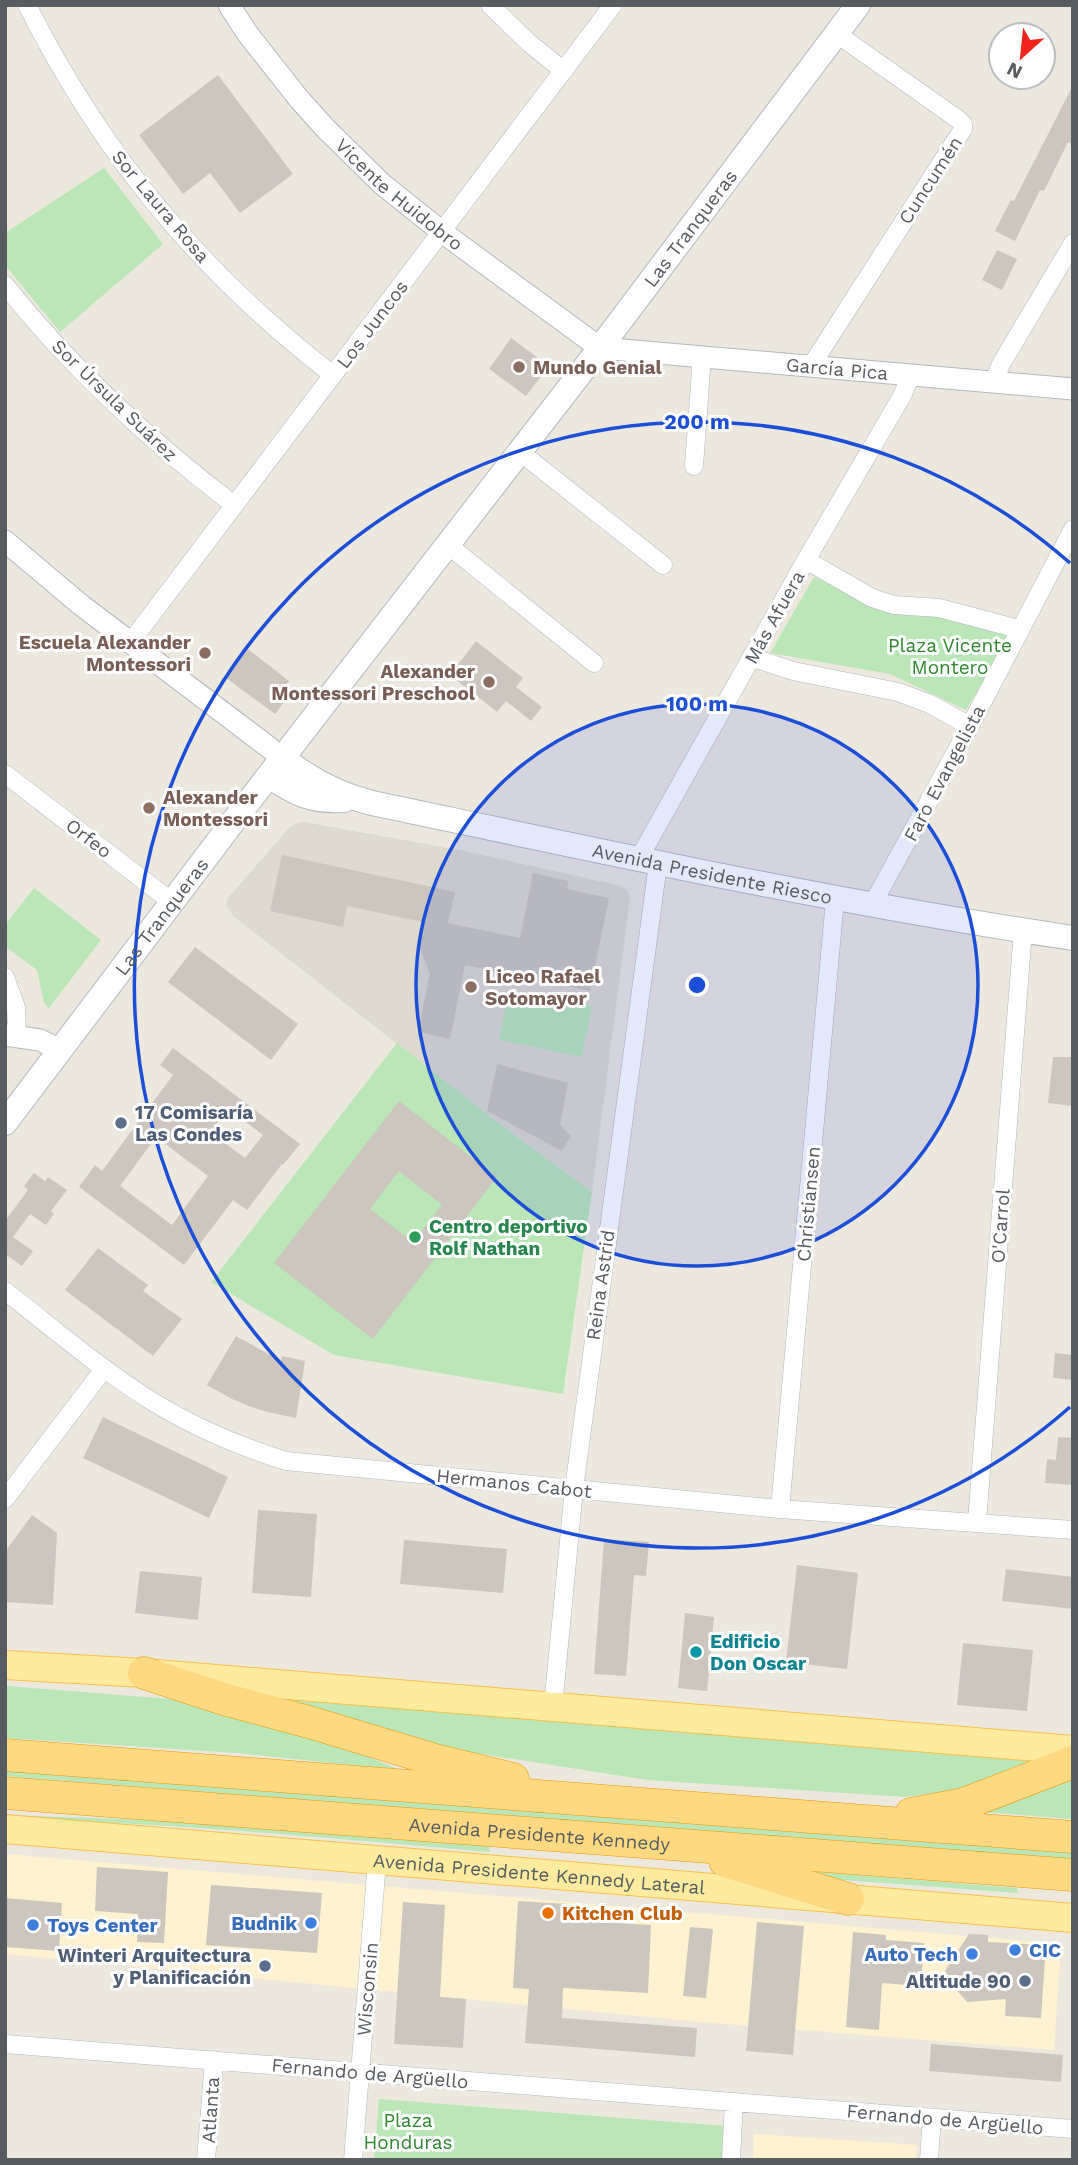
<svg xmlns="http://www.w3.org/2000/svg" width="1078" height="2165" viewBox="0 0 1078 2165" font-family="'Work Sans',sans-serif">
  <rect width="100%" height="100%" fill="#ece8de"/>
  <!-- commercial -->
  <path fill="#fff2d0" d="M 5,1854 L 1061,1944 L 1054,2050 L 701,2022 L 5,1954 Z
    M 754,2134 L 917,2145 L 916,2160 L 753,2160 Z"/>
  <!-- education -->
  <path fill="#dedacf" d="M 304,822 L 465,851 L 621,886 L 627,890 L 630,898 L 592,1192 L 496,1121 L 233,916 L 226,904 L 228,898 L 289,828 L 297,823 Z"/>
  <!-- green -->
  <path fill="#bae6b8" d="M 104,168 L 163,244 L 60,332 L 5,265 L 5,233 Z
    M 814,577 L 899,612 L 981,617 L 1014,628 L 966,710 L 890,674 L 770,653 Z
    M 34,888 L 101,940 L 49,1008 L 44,1003 L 37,970 L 5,946 L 5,925 Z
    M 509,990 L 592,1006 L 582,1057 L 499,1040 Z
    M 397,1043 L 496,1121 L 592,1192 L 563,1394 L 334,1355 L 211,1282 Z
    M 7,1686 L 195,1701 L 286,1723 L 400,1770 L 238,1753 L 5,1738 Z
    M 273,1699 L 1060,1758 L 950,1791 L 905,1797 L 647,1780 L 463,1751 L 384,1732 Z
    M 5,1768 L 1073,1852 L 1073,1861 L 5,1776 Z
    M 1073,1773 L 1073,1819 L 971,1811 Z
    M 5,1815 L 175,1821 L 489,1846 L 490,1852 C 331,1838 173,1823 13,1819 L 5,1819 Z
    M 796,1870 L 1017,1888 L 1018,1893 L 830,1879 Z
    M 379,2099 L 724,2126 L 722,2160 L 374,2160 Z"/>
  <!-- building -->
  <path fill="#ccc6bf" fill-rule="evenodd" d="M 218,75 L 293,174 L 240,213 L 210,173 L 183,194 L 139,135 Z
    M 1073,85 L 1073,145 L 1068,142 L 1044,191 L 1040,190 L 1015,241 L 995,231 L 1011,200 L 1014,201 Z
    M 997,250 L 1017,259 L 1002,290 L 982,280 Z
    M 511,338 L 549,366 L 526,396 L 489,369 Z
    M 476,641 L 523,678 L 516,687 L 542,707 L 531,721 L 506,701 L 497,712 L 450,675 Z
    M 248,649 L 289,681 L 283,689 L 290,694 L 275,714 L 226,678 Z
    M 282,855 L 455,892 L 448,923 L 520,938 L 533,873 L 568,881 L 567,889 L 609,898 L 590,991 L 465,965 L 450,1039 L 418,1032 L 430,973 L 418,944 L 423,922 L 347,906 L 343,927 L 270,911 Z
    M 195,947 L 298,1024 L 271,1060 L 168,982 Z
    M 173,1048 L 300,1144 L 283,1165 L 282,1164 L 247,1210 L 233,1200 L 184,1265 L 79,1187 L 95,1165 L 102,1171 L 173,1075 L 160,1065 ZM 228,1109 L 263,1135 L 245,1158 L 210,1132 ZM 156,1137 L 208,1176 L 172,1225 L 120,1186 Z
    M 1053,1057 L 1073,1057 L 1073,1106 L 1048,1103 Z
    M 497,1064 L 568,1083 L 560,1125 L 571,1136 L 562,1151 L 487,1111 Z
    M 399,1101 L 497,1177 L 373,1339 L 274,1263 ZM 399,1171 L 442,1205 L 413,1242 L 370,1209 Z
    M 34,1173 L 45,1181 L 48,1177 L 67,1190 L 51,1211 L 54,1214 L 46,1225 L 30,1214 L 13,1237 L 33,1251 L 22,1266 L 5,1254 L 5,1221 L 28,1190 L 24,1186 Z
    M 98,1248 L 148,1285 L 143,1291 L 182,1319 L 153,1356 L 65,1290 Z
    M 236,1336 L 281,1361 L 282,1356 L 305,1361 L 296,1418 L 267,1412 L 249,1406 L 232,1399 L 207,1385 Z
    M 1055,1353 L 1073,1355 L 1073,1380 L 1053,1378 Z
    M 103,1417 L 228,1477 L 209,1518 L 83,1458 Z
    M 1058,1437 L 1073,1438 L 1073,1485 L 1045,1483 L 1047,1459 L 1056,1460 Z
    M 258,1510 L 317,1514 L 311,1597 L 252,1593 Z
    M 32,1515 L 57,1533 L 53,1605 L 5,1602 L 5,1552 Z
    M 604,1539 L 649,1542 L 646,1576 L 634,1575 L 626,1676 L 594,1674 Z
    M 404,1540 L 507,1549 L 503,1593 L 400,1584 Z
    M 797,1565 L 858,1573 L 847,1669 L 786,1662 Z
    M 1006,1569 L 1073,1577 L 1073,1609 L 1002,1601 Z
    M 140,1571 L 202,1577 L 198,1620 L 135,1613 Z
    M 685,1613 L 714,1617 L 707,1691 L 678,1688 Z
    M 963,1643 L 1033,1650 L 1027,1711 L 957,1705 Z
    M 97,1867 L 168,1872 L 164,1943 L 137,1942 L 138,1914 L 95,1911 Z
    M 211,1885 L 322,1893 L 317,1953 L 206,1945 Z
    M 5,1898 L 62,1903 L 59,1951 L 5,1947 Z
    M 518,1901 L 568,1904 L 567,1920 L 651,1925 L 648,1993 L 563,1988 L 562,2018 L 697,2028 L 695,2057 L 525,2043 L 529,1989 L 513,1988 Z
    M 403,1902 L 445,1905 L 440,1997 L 466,1999 L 463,2048 L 394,2044 Z
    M 757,1922 L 804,1926 L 793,2055 L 746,2051 Z
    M 690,1927 L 713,1929 L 706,1998 L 683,1996 Z
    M 853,1932 L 886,1935 L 886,1940 L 924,1943 L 921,1986 L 882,1983 L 879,2030 L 846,2027 Z
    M 969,1934 L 988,1935 L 988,1942 L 1046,1945 L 1041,2018 L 1005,2016 L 1006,1999 L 967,2002 L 943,1974 Z
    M 931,2044 L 1063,2055 L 1061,2082 L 929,2071 Z"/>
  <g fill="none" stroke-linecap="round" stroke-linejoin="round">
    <defs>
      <path id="minor" d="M 27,5 C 103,156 200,272 333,375
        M 490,5 L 529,43 L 564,71
        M 5,285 C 72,369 149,440 234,505
        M 811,366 L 963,129 L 963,124 L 959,120 L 837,34
        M 994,382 L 1001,364 L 1073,243
        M 520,452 L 663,565
        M 694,466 L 702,356
        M 448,545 L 594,663
        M 806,560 L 872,598 L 894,605 L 939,608 L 1019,629
        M 130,643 L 613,5
        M 751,657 L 793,671 L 898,692 L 930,704 L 970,726
        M 5,774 L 172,902
        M 638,860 L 806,560 L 902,396 L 911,375
        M 872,905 L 970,726 L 1073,529
        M 5,977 L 16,1007 L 17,1036
        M 5,1291 C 53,1328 99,1368 150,1400 C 193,1427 238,1446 286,1461 L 780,1509 L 1073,1530
        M 5,1499 L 104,1369
        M 780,1509 L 835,899
        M 977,1522 L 1023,930
        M 553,1707 L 574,1489 L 658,864
        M 5,2044 L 1073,2129
        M 206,2160 L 214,2060
        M 353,2160 L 377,1861
        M 731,2160 L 734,2102
        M 929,2160 L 932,2118"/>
      <g id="tertiary">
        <path id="s1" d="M 229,5 L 247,33 L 299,99 L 326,129 L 382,184 L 442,232 L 600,348 L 1073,389"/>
        <path d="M 5,541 L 81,605 L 283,758"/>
        <path d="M 5,1035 L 40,1040 L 60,1050"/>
      </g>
      <g id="secondary">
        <path id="s2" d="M 283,758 C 309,779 339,795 372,803 C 605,852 837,903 1073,938"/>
        <path d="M 269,776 C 296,794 311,802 344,800"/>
        <path id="s3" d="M 5,1123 L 232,823 L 600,348 L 858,5"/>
      </g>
      <g id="primary">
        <path d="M 5,1665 L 144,1673 L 1073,1750"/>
        <path id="s4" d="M 5,1829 L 1073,1918"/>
      </g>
      <g id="motorway">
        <path d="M 144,1673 L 227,1700 L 309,1722 L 435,1760 L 513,1779"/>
        <path d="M 5,1755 L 1073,1837"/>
        <path id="s5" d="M 5,1793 L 1073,1875"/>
        <path d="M 911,1814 L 964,1804 L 1073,1762"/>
        <path d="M 725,1861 L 848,1899"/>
      </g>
    </defs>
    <!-- minor casing -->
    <use href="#minor" stroke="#b4b8bd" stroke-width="19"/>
    <!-- tertiary casing -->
    <use href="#tertiary" stroke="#b4b8bd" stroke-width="23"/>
    <!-- secondary casing -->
    <use href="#secondary" stroke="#b4b9bf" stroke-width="26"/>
    <!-- primary casing -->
    <use href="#primary" stroke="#f9bf4a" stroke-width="30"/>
    <!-- motorway casing -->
    <use href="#motorway" stroke="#ea9500" stroke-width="33"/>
    <!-- minor -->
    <use href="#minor" stroke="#fff" stroke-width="18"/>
    <!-- tertiary -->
    <use href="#tertiary" stroke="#fff" stroke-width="21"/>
    <!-- secondary -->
    <use href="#secondary" stroke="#fff" stroke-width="24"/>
    <!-- primary -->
    <use href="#primary" stroke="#ffeba0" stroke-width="28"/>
    <!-- motorway -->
    <use href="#motorway" stroke="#ffd982" stroke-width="32"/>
  </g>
  <!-- distance rings -->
  <circle cx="697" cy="985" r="281" fill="#1d4ed8" fill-opacity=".12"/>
  <g fill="none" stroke="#1d4ed8" stroke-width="3.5">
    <circle cx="697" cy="985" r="281"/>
    <path d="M1070 1407A563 563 0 1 1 1070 563"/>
  </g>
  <!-- markers -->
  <g fill="#8d6e63" stroke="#fff" stroke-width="2.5">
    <circle cx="519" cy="367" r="7"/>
    <circle cx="205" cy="653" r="7"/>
    <circle cx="489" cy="682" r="7"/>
    <circle cx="149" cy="808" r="7"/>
    <circle cx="471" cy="987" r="7"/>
  </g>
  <g fill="#5c6f8a" stroke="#fff" stroke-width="2.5">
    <circle cx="121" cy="1123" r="7"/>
    <circle cx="265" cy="1966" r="7"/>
    <circle cx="1025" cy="1981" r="7"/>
  </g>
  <circle fill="#2e9e5b" stroke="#fff" stroke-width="2.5" cx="415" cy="1237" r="7"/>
  <circle fill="#0f9aa8" stroke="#fff" stroke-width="2.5" cx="696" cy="1652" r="7"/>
  <circle fill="#e8710a" stroke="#fff" stroke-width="2.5" cx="548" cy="1913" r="7"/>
  <g fill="#3f7fe0" stroke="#fff" stroke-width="2.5">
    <circle cx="311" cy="1923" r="7"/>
    <circle cx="33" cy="1925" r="7"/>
    <circle cx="1015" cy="1950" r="7"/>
    <circle cx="972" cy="1954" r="7"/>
  </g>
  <g text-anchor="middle" stroke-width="6" stroke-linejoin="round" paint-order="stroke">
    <!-- street labels -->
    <g font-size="19" fill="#575c61" stroke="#fff">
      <text transform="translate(930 180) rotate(-57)" y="7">Cuncumén</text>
      <text dy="7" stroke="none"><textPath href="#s1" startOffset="256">Vicente Huidobro</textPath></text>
      <text transform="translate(161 206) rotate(50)" y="7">Sor Laura Rosa</text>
      <text dy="7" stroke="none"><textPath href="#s3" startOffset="1127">Las Tranqueras</textPath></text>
      <text transform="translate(372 324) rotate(-53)" y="7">Los Juncos</text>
      <text dy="7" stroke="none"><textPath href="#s1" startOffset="747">García Pica</textPath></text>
      <text transform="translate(115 400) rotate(44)" y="7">Sor Úrsula Suárez</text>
      <text transform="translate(774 617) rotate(-61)" y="7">Más Afuera</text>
      <text transform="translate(944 773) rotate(-62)" y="7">Faro Evangelista</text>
      <text transform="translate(89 838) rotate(37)" y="7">Orfeo</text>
      <text dy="7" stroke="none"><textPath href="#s2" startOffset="448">Avenida Presidente Riesco</textPath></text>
      <text dy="7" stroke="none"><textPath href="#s3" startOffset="259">Las Tranqueras</textPath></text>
      <text transform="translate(808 1204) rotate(-85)" y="7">Christiansen</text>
      <text transform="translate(1000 1226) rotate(-86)" y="7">O'Carrol</text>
      <text transform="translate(600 1285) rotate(-82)" y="7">Reina Astrid</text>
      <text transform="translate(514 1483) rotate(6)" y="7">Hermanos Cabot</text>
      <text dy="7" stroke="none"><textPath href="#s5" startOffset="536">Avenida Presidente Kennedy</textPath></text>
      <text dy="7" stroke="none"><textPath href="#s4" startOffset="536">Avenida Presidente Kennedy Lateral</textPath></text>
      <text transform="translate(367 1989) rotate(-85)" y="7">Wisconsin</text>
      <text transform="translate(370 2073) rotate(5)" y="7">Fernando de Argüello</text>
      <text transform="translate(210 2110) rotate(-86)" y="7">Atlanta</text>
      <text transform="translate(945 2119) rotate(5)" y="7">Fernando de Argüello</text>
    </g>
    <!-- education labels -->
    <g font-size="19" font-weight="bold" fill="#785e54" stroke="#fff" text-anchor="start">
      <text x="533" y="374">Mundo Genial</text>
      <text x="191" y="649" text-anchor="end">Escuela Alexander<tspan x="191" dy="22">Montessori</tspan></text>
      <text x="475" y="678" text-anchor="end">Alexander<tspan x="475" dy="22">Montessori Preschool</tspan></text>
      <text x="163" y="804">Alexander<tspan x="163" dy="22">Montessori</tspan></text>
      <text x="485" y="983">Liceo Rafael<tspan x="485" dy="22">Sotomayor</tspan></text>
    </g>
    <!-- park labels -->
    <g font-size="19" fill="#308730" stroke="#fff">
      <text x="950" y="652">Plaza Vicente<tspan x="950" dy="22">Montero</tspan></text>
      <text x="408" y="2127">Plaza<tspan x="408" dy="22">Honduras</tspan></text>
    </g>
    <!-- service labels -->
    <g font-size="19" font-weight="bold" fill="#4e5e75" stroke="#fff" text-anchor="end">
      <text x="135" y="1119" text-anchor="start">17 Comisaría<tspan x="135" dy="22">Las Condes</tspan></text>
      <text x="251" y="1962">Winteri Arquitectura<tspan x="251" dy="22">y Planificación</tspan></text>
      <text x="1011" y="1988">Altitude 90</text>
    </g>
    <!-- leisure labels -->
    <g font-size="19" font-weight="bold" fill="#27864d" stroke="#fff" text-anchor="start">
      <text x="429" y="1233">Centro deportivo<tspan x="429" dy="22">Rolf Nathan</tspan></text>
    </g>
    <!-- culture labels -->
    <g font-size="19" font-weight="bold" fill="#0d838f" stroke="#fff" text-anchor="start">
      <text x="710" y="1648">Edificio<tspan x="710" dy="22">Don Oscar</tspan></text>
    </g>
    <!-- food labels -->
    <g font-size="19" font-weight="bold" fill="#c56008" stroke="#fff" text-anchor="start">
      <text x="562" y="1920">Kitchen Club</text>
    </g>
    <!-- shop labels -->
    <g font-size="19" font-weight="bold" fill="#366cbe" stroke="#fff" text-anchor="end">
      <text x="297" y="1930">Budnik</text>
      <text x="47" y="1932" text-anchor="start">Toys Center</text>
      <text x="1029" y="1957" text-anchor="start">CIC</text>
      <text x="958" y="1961">Auto Tech</text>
    </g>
  </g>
  <circle cx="697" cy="985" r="10" fill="#1d4ed8" stroke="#fff" stroke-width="3.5"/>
  <g font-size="21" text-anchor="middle" font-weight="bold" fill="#1d4ed8" stroke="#fff" stroke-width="6" stroke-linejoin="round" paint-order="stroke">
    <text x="697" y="429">200 m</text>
    <text x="697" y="711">100 m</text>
  </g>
  <!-- border -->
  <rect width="1078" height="2165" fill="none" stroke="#575c61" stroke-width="14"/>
  <!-- north arrow -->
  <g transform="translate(1022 56) rotate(207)"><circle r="33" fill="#ffffff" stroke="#bcbec0" stroke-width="2"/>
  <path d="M0-5L12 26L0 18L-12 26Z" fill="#f3231d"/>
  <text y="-10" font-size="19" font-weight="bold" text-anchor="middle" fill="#575c61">N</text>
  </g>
</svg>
